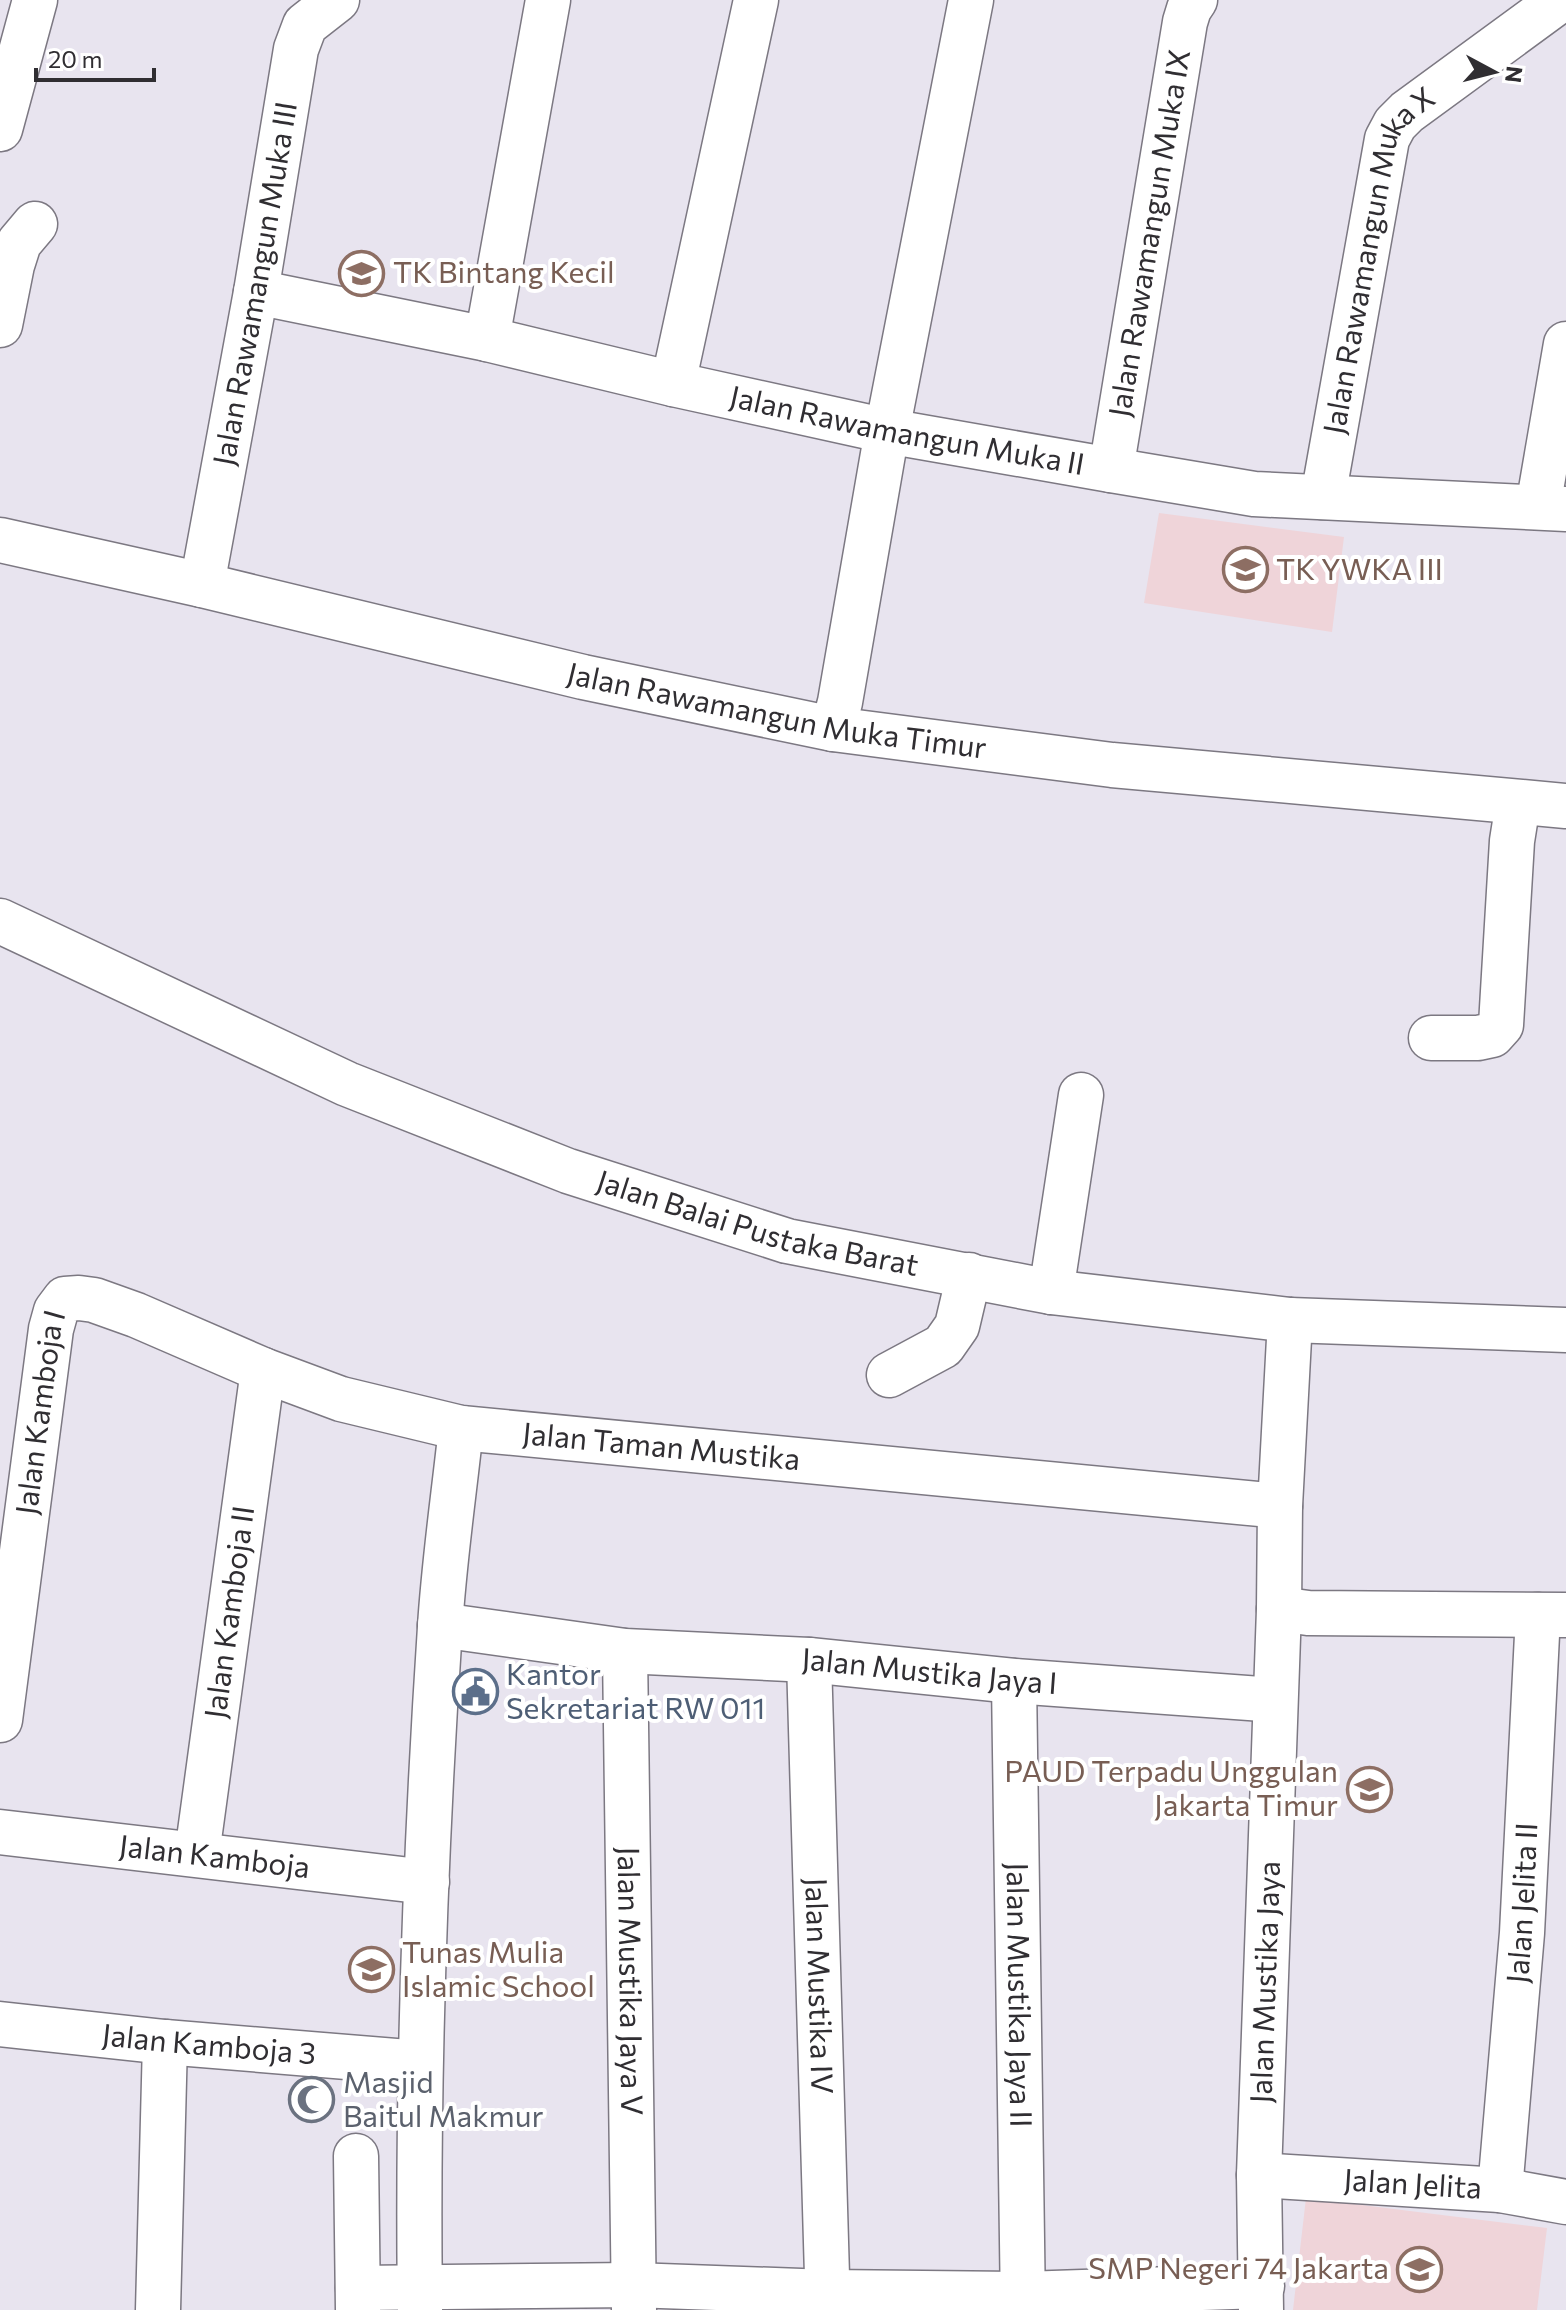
<svg xmlns="http://www.w3.org/2000/svg" width="1566" height="2310" viewBox="0 0 1566 2310" font-family="Commissioner,sans-serif">
  <rect width="100%" height="100%" fill="#e8e4ef"/>
  <!-- education -->
  <path fill="#efd4d9" d="M 1159,513 L 1344,537 L 1332,632 L 1144,603 Z
    M 1306,2198 L 1547,2228 L 1537,2310 L 1293,2310 Z"/>
  <g fill="none" stroke-linecap="round" stroke-linejoin="round">
    <defs>
      <g id="minor">
        <path d="M 0,129 L 35,0"/>
        <path id="s1" d="M 256,292 L 487,339 L 673,384 L 887,431 L 1111,470 L 1254,494 L 1566,509"/>
        <path d="M 0,325 L 12,265 L 19,243 L 35,224"/>
        <path d="M 487,339 L 548,0"/>
        <path d="M 673,384 L 756,0"/>
        <path id="s2" d="M 1111,470 L 1185,22 L 1189,9 L 1195,0"/>
        <path id="s3" d="M 1323,497 L 1387,139 L 1395,124 L 1407,112 L 1560,0"/>
        <path d="M 1538,507 L 1566,344"/>
        <path id="s4" d="M 0,540 L 202,585 L 583,677 L 833,729 L 1112,765 L 1566,806"/>
        <path id="s5" d="M 202,585 L 256,292 L 296,49 L 305,25 L 337,0"/>
        <path d="M 833,729 L 840,702 L 887,431 L 971,0"/>
        <path id="s6" d="M 0,921 L 347,1084 L 568,1171 L 787,1241 L 1051,1292 L 1290,1320 L 1566,1330"/>
        <path d="M 1431,1038 L 1478,1038 L 1492,1035 L 1501,1025 L 1512,841 L 1518,803"/>
        <path d="M 1051,1292 L 1081,1095"/>
        <path d="M 889,1375 L 943,1346 L 957,1326 L 969,1275"/>
        <path d="M 1279,1609 L 1308,1613 L 1566,1615"/>
        <path id="s7" d="M 440,1625 L 625,1651 L 809,1660 L 1014,1681 L 1275,1700"/>
        <path id="s8" d="M 625,1651 L 634,2310"/>
        <path id="s9" d="M 809,1660 L 828,2310"/>
        <path id="s10" d="M 1014,1681 L 1023,2310"/>
        <path id="s11" d="M 0,1720 L 51,1329 L 56,1311 L 65,1299 L 79,1298 L 94,1300 L 136,1315 L 263,1370 L 341,1399 L 461,1428 L 1280,1506"/>
        <path id="s12" d="M 0,1832 L 427,1882"/>
        <path id="s13" d="M 197,1854 L 263,1370"/>
        <path id="s14" d="M 0,2024 L 165,2042 L 420,2063"/>
        <path d="M 356,2156 L 358,2310"/>
        <path id="s15" d="M 1259,2175 L 1500,2190 L 1566,2202"/>
        <path id="s16" d="M 1500,2190 L 1522,1933 L 1538,1615"/>
        <path d="M 358,2288 L 633,2285 L 828,2292 L 1023,2294 L 1262,2286"/>
        <path d="M 158,2310 L 165,2042"/>
        <path d="M 420,2310 C 417,2083 425,1854 440,1627 C 444,1561 454,1494 461,1428"/>
        <path id="s17" d="M 1261,2310 L 1259,2175 L 1279,1609 L 1280,1506 L 1290,1320"/>
      </g>
    </defs>
    <!-- minor casing -->
    <use href="#minor" stroke="#7c7882" stroke-width="47"/>
    <!-- minor -->
    <use href="#minor" stroke="#fff" stroke-width="44"/>
  </g>
  <!-- icons -->
  <defs>
    <symbol id="school-ring" viewBox="-11 -11 22 22"><circle r="9.5" fill="#fff" stroke="#8d6e63" stroke-width="1.5"/><path d="M0-5L7-2L0 1L-7-2ZM-4 1L0 2.5L4 1V4Q0 6-4 4Z" fill="#8d6e63"/></symbol>
    <symbol id="civic-ring" viewBox="-11 -11 22 22"><circle r="9.5" fill="#fff" stroke="#5c6f8a" stroke-width="1.5"/><path d="M-.6-6.5H3V-4.5H.6V-3L4-1V1h2V6H-6V1h2V-1L-.6-3ZM-1.2 2.5V6h2.4V2.5Z" fill="#5c6f8a"/></symbol>
    <symbol id="mosque-ring" viewBox="-11 -11 22 22"><circle r="9.5" fill="#fff" stroke="#6b7280" stroke-width="1.5"/><path d="M3.5-4.9A6 6 0 1 0 3.5 4.9A5 5 0 1 1 3.5-4.9Z" fill="#6b7280"/></symbol>
  </defs>
  <g fill-rule="evenodd">
    <use href="#school-ring" x="336" y="248" width="51" height="51"/>
    <use href="#school-ring" x="1220" y="544" width="51" height="51"/>
    <use href="#civic-ring" x="450" y="1666" width="51" height="51"/>
    <use href="#school-ring" x="1344" y="1764" width="51" height="51"/>
    <use href="#school-ring" x="346" y="1944" width="51" height="51"/>
    <use href="#mosque-ring" x="286" y="2074" width="51" height="51"/>
    <use href="#school-ring" x="1394" y="2244" width="51" height="51"/>
  </g>
  <g text-anchor="middle" stroke-width="8" stroke-linejoin="round" paint-order="stroke">
    <!-- street labels -->
    <g font-size="30" fill="#302e32" stroke="#fff">
      <text dy="10" stroke="none"><textPath href="#s2" startOffset="240">Jalan Rawamangun Muka IX</textPath></text>
      <text dy="10" stroke="none"><textPath href="#s3" startOffset="246">Jalan Rawamangun Muka X</textPath></text>
      <text dy="10" stroke="none"><textPath href="#s5" startOffset="306">Jalan Rawamangun Muka III</textPath></text>
      <text dy="10" stroke="none"><textPath href="#s1" startOffset="666">Jalan Rawamangun Muka II</textPath></text>
      <text dy="10" stroke="none"><textPath href="#s4" startOffset="796">Jalan Rawamangun Muka Timur</textPath></text>
      <text dy="10" stroke="none"><textPath href="#s6" startOffset="818">Jalan Balai Pustaka Barat</textPath></text>
      <text dy="10" stroke="none"><textPath href="#s11" startOffset="310">Jalan Kamboja I</textPath></text>
      <text dy="10" stroke="none"><textPath href="#s11" startOffset="1048">Jalan Taman Mustika</textPath></text>
      <text dy="10" stroke="none"><textPath href="#s13" startOffset="244">Jalan Kamboja II</textPath></text>
      <text dy="10" stroke="none"><textPath href="#s7" startOffset="492">Jalan Mustika Jaya I</textPath></text>
      <text dy="10" stroke="none"><textPath href="#s12" startOffset="216">Jalan Kamboja</textPath></text>
      <text dy="10" stroke="none"><textPath href="#s16" startOffset="288">Jalan Jelita II</textPath></text>
      <text dy="10" stroke="none"><textPath href="#s8" startOffset="330">Jalan Mustika Jaya V</textPath></text>
      <text dy="10" stroke="none"><textPath href="#s17" startOffset="328">Jalan Mustika Jaya</textPath></text>
      <text dy="10" stroke="none"><textPath href="#s9" startOffset="326">Jalan Mustika IV</textPath></text>
      <text dy="10" stroke="none"><textPath href="#s10" startOffset="314">Jalan Mustika Jaya II</textPath></text>
      <text dy="10" stroke="none"><textPath href="#s14" startOffset="210">Jalan Kamboja 3</textPath></text>
      <text dy="10" stroke="none"><textPath href="#s15" startOffset="154">Jalan Jelita</textPath></text>
    </g>
    <!-- education labels -->
    <g font-size="30" fill="#785e54" stroke="#fff" text-anchor="start">
      <text x="393" y="283">TK Bintang Kecil</text>
      <text x="1276" y="580">TK YWKA III</text>
      <text x="1338" y="1782" text-anchor="end">PAUD Terpadu Unggulan<tspan x="1338" dy="34">Jakarta Timur</tspan></text>
      <text x="402" y="1963">Tunas Mulia<tspan x="402" dy="34">Islamic School</tspan></text>
      <text x="1389" y="2279" text-anchor="end">SMP Negeri 74 Jakarta</text>
    </g>
    <!-- service labels -->
    <g font-size="30" fill="#4e5e75" stroke="#fff" text-anchor="start">
      <text x="506" y="1685">Kantor<tspan x="506" dy="34">Sekretariat RW 011</tspan></text>
    </g>
    <!-- worship labels -->
    <g font-size="30" fill="#5b616d" stroke="#fff" text-anchor="start">
      <text x="343" y="2093">Masjid<tspan x="343" dy="34">Baitul Makmur</tspan></text>
    </g>
  </g>
  <!-- north arrow -->
  <g transform="translate(1494 72) rotate(97)" stroke="#ffffff" stroke-width="6" paint-order="stroke">
  <path d="M0-6L14 30L0 20L-14 30Z" fill="#302e32"/>
  <text y="-12" font-size="22" font-weight="bold" text-anchor="middle" fill="#302e32">N</text>
  </g>
  <!-- scale -->
  <path d="M36 68v12h118v-12" fill="none" stroke="#302e32" stroke-width="4"/>
  <text x="48" y="68" font-size="24" fill="#302e32" stroke="#ffffff" stroke-width="6" paint-order="stroke">20 m</text>
</svg>
